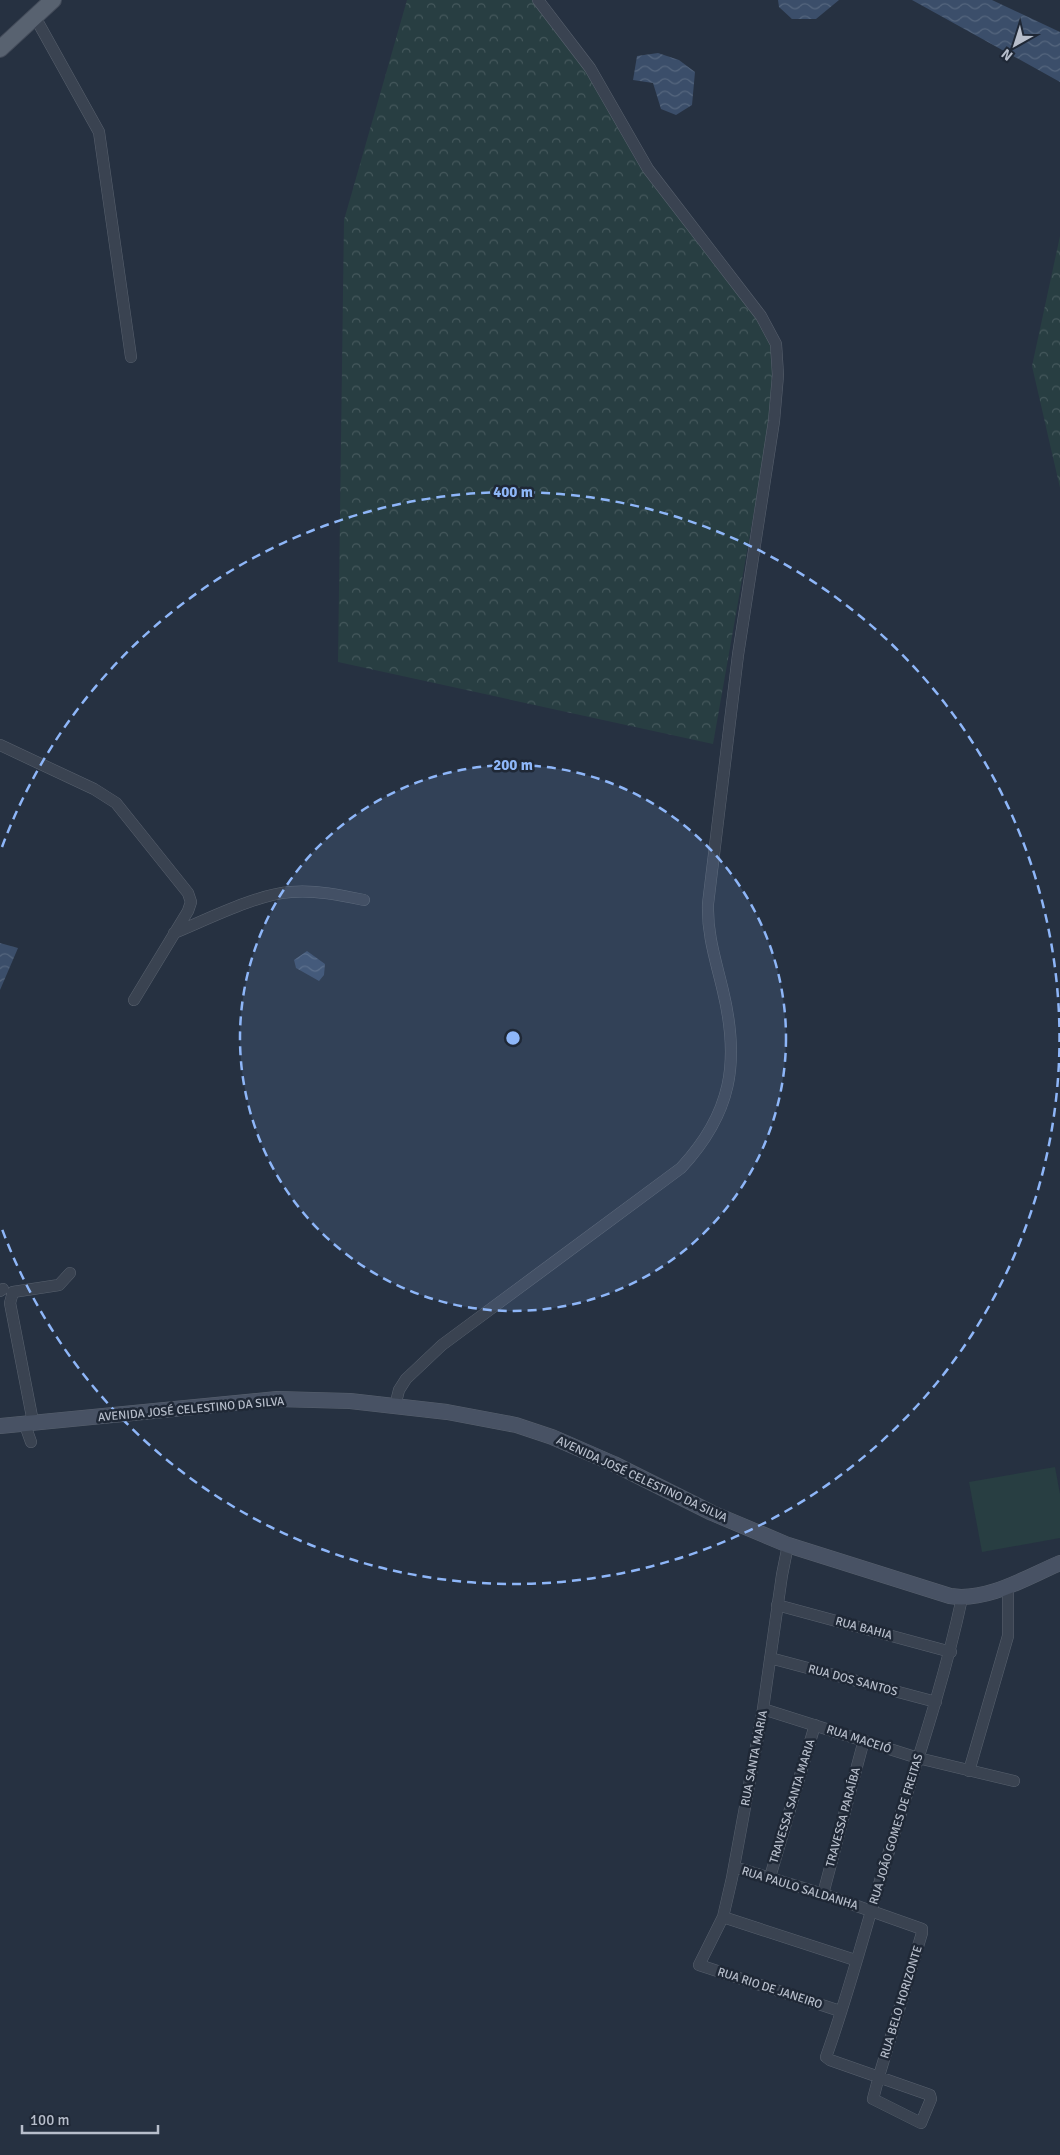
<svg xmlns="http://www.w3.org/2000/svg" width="1060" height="2155" viewBox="0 0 1060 2155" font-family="Signika,sans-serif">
  <defs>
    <pattern id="forest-crowns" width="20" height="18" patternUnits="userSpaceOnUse" patternTransform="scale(1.25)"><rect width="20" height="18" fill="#283e42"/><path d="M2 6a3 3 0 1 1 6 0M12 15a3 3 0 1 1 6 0" fill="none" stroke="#45585c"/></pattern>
    <pattern id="water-waves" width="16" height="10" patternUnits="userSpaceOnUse" patternTransform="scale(1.25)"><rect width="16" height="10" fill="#3b4e6a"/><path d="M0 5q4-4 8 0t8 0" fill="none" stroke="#55667e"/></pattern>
  </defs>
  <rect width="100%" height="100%" fill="#263141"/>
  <!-- grass -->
  <path fill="#283e42" d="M 1055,1467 L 1060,1494 L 1060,1538 L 982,1552 L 969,1482 Z"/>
  <!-- forest -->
  <path fill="url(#forest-crowns)" d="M 407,0 L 538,0 L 590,68 L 635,159 L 748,300 L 772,348 L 775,364 L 770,421 L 713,744 L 338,662 L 344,220 Z
    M 1060,236 L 1060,488 L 1032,366 Z"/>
  <!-- water -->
  <path fill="url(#water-waves)" d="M 778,0 L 839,0 L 816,19 L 792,19 L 779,7 Z
    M 912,0 L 992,0 L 1060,32 L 1060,82 Z
    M 658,53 L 679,60 L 695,72 L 692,105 L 676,115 L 661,109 L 653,83 L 633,80 L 637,56 Z
    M 0,943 L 18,948 L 0,990 Z
    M 307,951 L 325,964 L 324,975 L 319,981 L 296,968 L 294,960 Z"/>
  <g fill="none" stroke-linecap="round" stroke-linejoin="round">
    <defs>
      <path id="street" d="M 35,17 L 99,132 L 131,357
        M 0,745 L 94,789 L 116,803 L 188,893 L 191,902 L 188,911 L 134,1000
        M 174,933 C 206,920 257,894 291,892 C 316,890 340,895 364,900
        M 0,1291 L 3,1289
        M 395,1406 L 399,1390 L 406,1379 L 442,1345 L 681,1168 C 732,1113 740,1062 723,991 C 716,961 707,935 708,904 L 738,655 L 774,421 L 778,375 L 776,344 L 761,316 L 648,169 L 590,68 L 538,0
        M 33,1422 L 10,1303 L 13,1292 L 59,1285 L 70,1273
        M 25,1425 L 31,1442
        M 788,1545 L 782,1575 L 763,1709 L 732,1878 L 723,1917 L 699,1965 L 840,2011
        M 777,1605 L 951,1652
        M 770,1658 L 936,1702
        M 763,1709 L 918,1758 L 1014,1781
        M 969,1771 L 1008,1636 L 1008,1585
        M 734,1867 L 823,1894 L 922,1929 L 922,1933 L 879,2076 L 873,2099 L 921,2123 L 931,2099 L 930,2095 L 830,2060 L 826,2057 C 849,1993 866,1926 886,1861 C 913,1773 943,1687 962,1598
        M 770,1877 L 815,1725
        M 823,1894 L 864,1740
        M 723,1917 L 855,1960"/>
      <path id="secondary" d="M 0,1426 L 277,1399 L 350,1401 L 447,1412 L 516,1425 L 552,1437 L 614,1464 L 712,1513 L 788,1545 L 950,1596 C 987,1602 1027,1577 1060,1563"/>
      <path id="primary" d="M 0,49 L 53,0"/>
    </defs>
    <!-- street casing -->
    <use href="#street" stroke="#58616e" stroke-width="12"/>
    <!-- secondary casing -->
    <use href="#secondary" stroke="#58616e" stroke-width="16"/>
    <!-- primary casing -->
    <use href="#primary" stroke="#444c5a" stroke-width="18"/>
    <!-- street -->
    <use href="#street" stroke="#3a4351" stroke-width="11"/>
    <!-- secondary -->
    <use href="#secondary" stroke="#485264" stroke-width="15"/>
    <!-- primary -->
    <use href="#primary" stroke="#586270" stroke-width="16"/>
  </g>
  <!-- distance rings -->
  <circle cx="513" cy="1038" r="273" fill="#8eb6f8" fill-opacity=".12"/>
  <g fill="none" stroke="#8eb6f8" stroke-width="2.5" stroke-dasharray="9 6">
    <circle cx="513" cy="1038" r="273"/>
    <path d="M2 847A546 546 0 1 1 2 1229"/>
  </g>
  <g text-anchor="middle" stroke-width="5" stroke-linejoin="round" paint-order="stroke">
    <!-- street labels -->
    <g font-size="12" fill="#b7becb" stroke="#1f2836">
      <text transform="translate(191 1409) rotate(-5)" y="4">AVENIDA JOSÉ CELESTINO DA SILVA</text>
      <text transform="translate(642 1479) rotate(25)" y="4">AVENIDA JOSÉ CELESTINO DA SILVA</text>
      <text transform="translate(864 1628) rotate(15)" y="4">RUA BAHIA</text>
      <text transform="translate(853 1680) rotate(15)" y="4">RUA DOS SANTOS</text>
      <text transform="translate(859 1739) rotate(18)" y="4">RUA MACEIÓ</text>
      <text transform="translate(754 1758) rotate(-79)" y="4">RUA SANTA MARIA</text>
      <text transform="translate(792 1801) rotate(-73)" y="4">TRAVESSA SANTA MARIA</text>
      <text transform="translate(843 1817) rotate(-75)" y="4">TRAVESSA PARAÍBA</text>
      <text transform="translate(896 1829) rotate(-73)" y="4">RUA JOÃO GOMES DE FREITAS</text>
      <text transform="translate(800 1888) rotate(17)" y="4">RUA PAULO SALDANHA</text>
      <text transform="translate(770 1988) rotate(18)" y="4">RUA RIO DE JANEIRO</text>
      <text transform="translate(901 2002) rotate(-73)" y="4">RUA BELO HORIZONTE</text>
    </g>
  </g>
  <circle cx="513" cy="1038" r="8" fill="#8eb6f8" stroke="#1f2836" stroke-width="2.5"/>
  <g font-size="15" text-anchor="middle" font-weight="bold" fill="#8eb6f8" stroke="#1f2836" stroke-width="5" stroke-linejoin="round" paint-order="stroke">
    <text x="513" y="497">400 m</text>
    <text x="513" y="770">200 m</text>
  </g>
  <!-- north arrow -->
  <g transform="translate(1015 45) rotate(219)" stroke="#1f2836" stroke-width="4" paint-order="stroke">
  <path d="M0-4L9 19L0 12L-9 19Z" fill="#b7becb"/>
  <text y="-8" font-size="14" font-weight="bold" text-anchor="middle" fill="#b7becb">N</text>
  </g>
  <!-- scale -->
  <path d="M22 2125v8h136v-8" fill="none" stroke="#b7becb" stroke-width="2.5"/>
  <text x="30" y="2125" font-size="15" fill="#b7becb" stroke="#1f2836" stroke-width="4" paint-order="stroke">100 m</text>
</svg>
